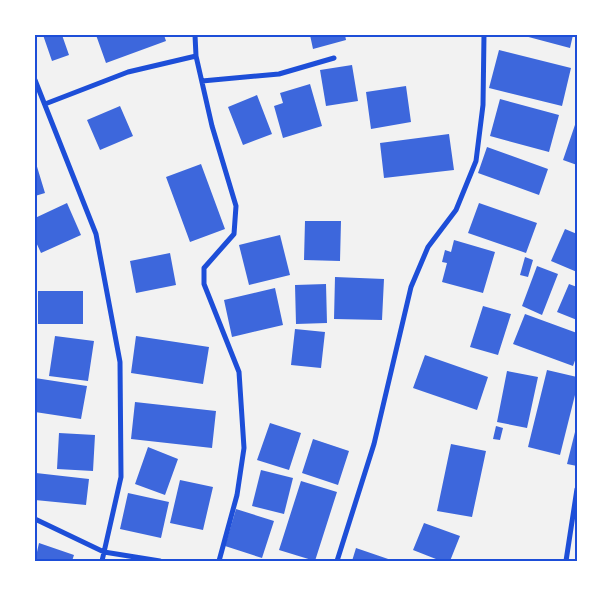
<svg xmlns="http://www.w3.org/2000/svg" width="612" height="596" viewBox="0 0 612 596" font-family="Ubuntu,sans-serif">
  <rect width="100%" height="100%" fill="#f2f2f2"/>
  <!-- building -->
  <path fill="#3d67dc" d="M 43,35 L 62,35 L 69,55 L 52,61 Z
    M 96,35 L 164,35 L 166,41 L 106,63 Z
    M 310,35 L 345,35 L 346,40 L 313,49 Z
    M 521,35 L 573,35 L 570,48 Z
    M 499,50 L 571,68 L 562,106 L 489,88 Z
    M 352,65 L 358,101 L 326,106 L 320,70 Z
    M 310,84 L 322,126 L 283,138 L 274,106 L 283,103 L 280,93 Z
    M 406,86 L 411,122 L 371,129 L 366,92 Z
    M 257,95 L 272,134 L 243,145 L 228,107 Z
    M 500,99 L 559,115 L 549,152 L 490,136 Z
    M 120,106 L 133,136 L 100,150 L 87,120 Z
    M 577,119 L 577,165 L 563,160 Z
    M 449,134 L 454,170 L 384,178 L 380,143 Z
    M 487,147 L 548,169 L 539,195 L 478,173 Z
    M 35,160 L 45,193 L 35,196 Z
    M 201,164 L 225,229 L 190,242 L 166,177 Z
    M 67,203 L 81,235 L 41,253 L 35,240 L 35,218 Z
    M 479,203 L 537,223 L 526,253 L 468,233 Z
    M 305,221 L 341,221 L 340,261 L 304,260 Z
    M 565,229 L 577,234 L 577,272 L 551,261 Z
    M 280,235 L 290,275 L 249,285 L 239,245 Z
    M 454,240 L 495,252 L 483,293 L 442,282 L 447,263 L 442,262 L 445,250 L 451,252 Z
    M 170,253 L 176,285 L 136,293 L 130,261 Z
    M 525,257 L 533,260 L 528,277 L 520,275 Z
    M 537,266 L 558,274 L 542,315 L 522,306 Z
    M 335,277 L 384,279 L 382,320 L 334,319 Z
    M 326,284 L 327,323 L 296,324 L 295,285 Z
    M 569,284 L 577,287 L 577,320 L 557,312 Z
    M 275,288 L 283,325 L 232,337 L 224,300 Z
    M 38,291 L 83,291 L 83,324 L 38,324 Z
    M 483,306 L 511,314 L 498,355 L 470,347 Z
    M 525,314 L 577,333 L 577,355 L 573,366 L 513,344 Z
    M 295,329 L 325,332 L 321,368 L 291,365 Z
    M 55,336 L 94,341 L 88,381 L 49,376 Z
    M 136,336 L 209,347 L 203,384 L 131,373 Z
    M 425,355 L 488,377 L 477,410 L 413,388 Z
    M 547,370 L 577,377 L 577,387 L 560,455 L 528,447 Z
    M 507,371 L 538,377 L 527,428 L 497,422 Z
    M 35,378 L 87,386 L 81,419 L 35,412 Z
    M 135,402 L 216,411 L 212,448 L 131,439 Z
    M 270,423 L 301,433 L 289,470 L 257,460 Z
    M 496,426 L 503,428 L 500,440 L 493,439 Z
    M 576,428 L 577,428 L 577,466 L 567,464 Z
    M 59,433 L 95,435 L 93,471 L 57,469 Z
    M 313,439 L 349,451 L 338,485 L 302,473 Z
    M 451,444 L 486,451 L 472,517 L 437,511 Z
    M 148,447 L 178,459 L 165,495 L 135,484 Z
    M 261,470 L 293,478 L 284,514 L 252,506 Z
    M 36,473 L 89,479 L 86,505 L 35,500 Z
    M 180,480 L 213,487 L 203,530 L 170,523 Z
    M 301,481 L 337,492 L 315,561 L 279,550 Z
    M 128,493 L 169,502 L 161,538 L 120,529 Z
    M 236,509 L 274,521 L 262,558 L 225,546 Z
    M 424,523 L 460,536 L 450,561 L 441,561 L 413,550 Z
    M 39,543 L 74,555 L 72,561 L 35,561 Z
    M 356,548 L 394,561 L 352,561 Z"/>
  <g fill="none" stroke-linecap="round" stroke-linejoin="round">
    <!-- minor -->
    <path stroke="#1d4ed8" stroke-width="5" d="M 195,35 L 196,56 L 212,126 L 236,206 L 234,234 L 204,268 L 204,284 L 239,372 L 244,448 L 237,495 L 219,561
      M 35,80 L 96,234 L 120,362 L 121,477 L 102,561
      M 202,81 L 279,74 L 334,58
      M 45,104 L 128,72 L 196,56
      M 35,519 L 104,552 L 160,561
      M 337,561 L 374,444 L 411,287 L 428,247 L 456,210 L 476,161 L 483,105 L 484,35
      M 566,561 L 577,489"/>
  </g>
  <!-- border -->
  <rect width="612" height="596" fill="none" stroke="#ffffff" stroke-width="72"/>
  <rect x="36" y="36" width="540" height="524" fill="none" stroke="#1d4ed8" stroke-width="2"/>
</svg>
